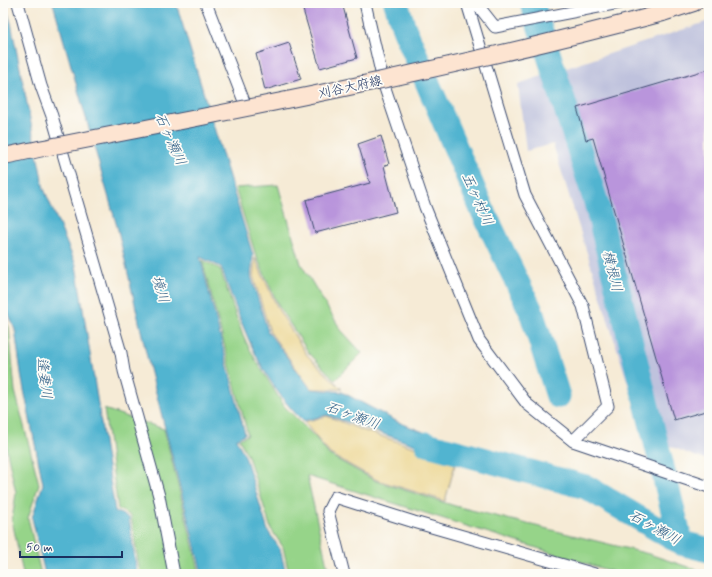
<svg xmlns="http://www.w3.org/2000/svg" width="712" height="577" viewBox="0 0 712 577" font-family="Mynerve,'Klee One',sans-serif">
  <rect width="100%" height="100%" fill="#fdfcf7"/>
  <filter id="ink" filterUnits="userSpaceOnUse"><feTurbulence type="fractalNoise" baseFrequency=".025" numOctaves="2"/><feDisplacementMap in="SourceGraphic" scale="8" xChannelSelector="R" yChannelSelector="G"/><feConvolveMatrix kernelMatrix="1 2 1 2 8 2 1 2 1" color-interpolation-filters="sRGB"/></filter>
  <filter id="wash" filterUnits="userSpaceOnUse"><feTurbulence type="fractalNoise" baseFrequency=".012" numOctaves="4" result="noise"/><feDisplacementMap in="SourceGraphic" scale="16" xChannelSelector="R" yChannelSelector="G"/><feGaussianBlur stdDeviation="0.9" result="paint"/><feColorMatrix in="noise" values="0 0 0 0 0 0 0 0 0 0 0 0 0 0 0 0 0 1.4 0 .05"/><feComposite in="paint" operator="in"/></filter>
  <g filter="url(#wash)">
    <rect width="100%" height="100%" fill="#f6ebd6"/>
    <!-- industrial -->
    <path fill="#bfc2dd" d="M 709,21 L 709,460 L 694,456 L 644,435 L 553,144 L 526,151 L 518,84 Z"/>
    <!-- green -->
    <path fill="#96d489" stroke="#588274" d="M 278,185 L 301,264 L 341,330 L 362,353 L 335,380 L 309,353 L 279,307 L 255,253 L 235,188 Z
      M 202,260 L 220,269 L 243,336 L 255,359 L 284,406 L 316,438 L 329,455 L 376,481 L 455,506 L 649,554 L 709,574 L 620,574 L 307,476 L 329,574 L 289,574 L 283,547 L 271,529 L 248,456 L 239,439 L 248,435 Z
      M 3,314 L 9,327 L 15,391 L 39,484 L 28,518 L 41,574 L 23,574 L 12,520 L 16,493 L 3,433 Z
      M 104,409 L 164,429 L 200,574 L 140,574 L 131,516 L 118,509 Z"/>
    <!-- sand -->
    <path fill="#eeda9e" stroke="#84847e" d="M 255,258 L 278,309 L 307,355 L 342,389 L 311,389 L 270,332 L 253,276 Z
      M 327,416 L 362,430 L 456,461 L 445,501 L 377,480 L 330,454 L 304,422 Z"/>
    <!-- water -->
    <path fill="#51b4d0" stroke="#367297" d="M 3,3 L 5,3 L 11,23 L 44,189 L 76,265 L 115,511 L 129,518 L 137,574 L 45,574 L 32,518 L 43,484 L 22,380 L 15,330 L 3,299 Z
      M 53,3 L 176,3 L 253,255 L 251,276 L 268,332 L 311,389 L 342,392 L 398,422 L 461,447 L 457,459 L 327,415 L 303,421 C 259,379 241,322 221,267 L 200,257 L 245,434 L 236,439 L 245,456 L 268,531 L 280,549 L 286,574 L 202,574 L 148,361 L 118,230 Z"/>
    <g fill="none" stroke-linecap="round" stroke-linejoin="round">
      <!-- river -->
      <path stroke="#51b4d0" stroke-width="25" d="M 396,3 L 404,28 L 481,207 L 531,311 L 558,396
        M 532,3 L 596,202 L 681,543
        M 427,444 L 586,487 L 681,543 L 709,550"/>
    </g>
    <g id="blocks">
      <!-- building -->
      <path fill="#b995dc" d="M 301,3 L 342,3 L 357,58 L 320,68 Z
        M 289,43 L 301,79 L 265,90 L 256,54 Z
        M 709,69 L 709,410 L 674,420 L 593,138 L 586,140 L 577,108 Z
        M 381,136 L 389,164 L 384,166 L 396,212 L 315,233 L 306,200 L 370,183 L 358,144 Z"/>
    </g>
  </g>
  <g filter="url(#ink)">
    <use href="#blocks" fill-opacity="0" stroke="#3c4b70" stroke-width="1"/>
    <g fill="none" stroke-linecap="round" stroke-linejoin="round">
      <defs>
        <path id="minor" d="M 18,3 L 41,86 L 52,116 L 121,353 L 124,371 L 159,496 L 174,574
          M 206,3 L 247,109
          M 365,3 L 384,85 L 425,207 L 479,340 L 527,404 L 573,441 L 608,406 L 583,306 L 525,195 L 467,3
          M 476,3 L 495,27 L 619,3
          M 660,3 L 663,13
          M 573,441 L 709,487
          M 344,574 L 328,511 L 335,497 L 414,522 L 595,574"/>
        <path id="secondary" d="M 663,13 L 694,3"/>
      </defs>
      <!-- minor casing -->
      <use href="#minor" stroke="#3c4b70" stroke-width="13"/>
      <!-- secondary casing -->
      <use href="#secondary" stroke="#3c4b70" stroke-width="18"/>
      <!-- minor -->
      <use href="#minor" stroke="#fff" stroke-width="11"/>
      <!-- secondary -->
      <use href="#secondary" stroke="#fde4d1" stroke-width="16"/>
      <defs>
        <path id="secondary-bridge" d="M 3,156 C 224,113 446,71 663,13"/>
      </defs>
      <!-- secondary-bridge casing -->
      <use href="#secondary-bridge" stroke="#3c4b70" stroke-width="18" stroke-linecap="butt"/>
      <!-- secondary-bridge -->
      <use href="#secondary-bridge" stroke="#fde4d1" stroke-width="16"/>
    </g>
  </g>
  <g text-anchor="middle" stroke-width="3.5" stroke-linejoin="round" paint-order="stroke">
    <!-- street labels -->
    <g font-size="13" fill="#1b2f5e" stroke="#fdfcf7">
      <text transform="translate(350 86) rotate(-12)" y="5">刈谷大府線</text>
    </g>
    <!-- water labels -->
    <g font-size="14" font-style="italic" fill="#2e5e86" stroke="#fdfcf7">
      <text transform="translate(171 139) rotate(66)" y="5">石ヶ瀬川</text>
      <text transform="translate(478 199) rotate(66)" y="5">五ヶ村川</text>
      <text transform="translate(613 271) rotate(76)" y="5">横根川</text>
      <text transform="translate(161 289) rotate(73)" y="5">境川</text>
      <text transform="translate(45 378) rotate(83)" y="5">逢妻川</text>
      <text transform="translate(353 415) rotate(20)" y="5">石ヶ瀬川</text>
      <text transform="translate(655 527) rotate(29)" y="5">石ヶ瀬川</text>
    </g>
  </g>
  <!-- margin -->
  <rect width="712" height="577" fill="none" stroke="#fdfcf7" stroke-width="16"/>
  <!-- scale -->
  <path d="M20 551v6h102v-6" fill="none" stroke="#1b2f5e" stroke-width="2"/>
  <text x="26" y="551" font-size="12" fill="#1b2f5e" stroke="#fdfcf7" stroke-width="3" paint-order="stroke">50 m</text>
</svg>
